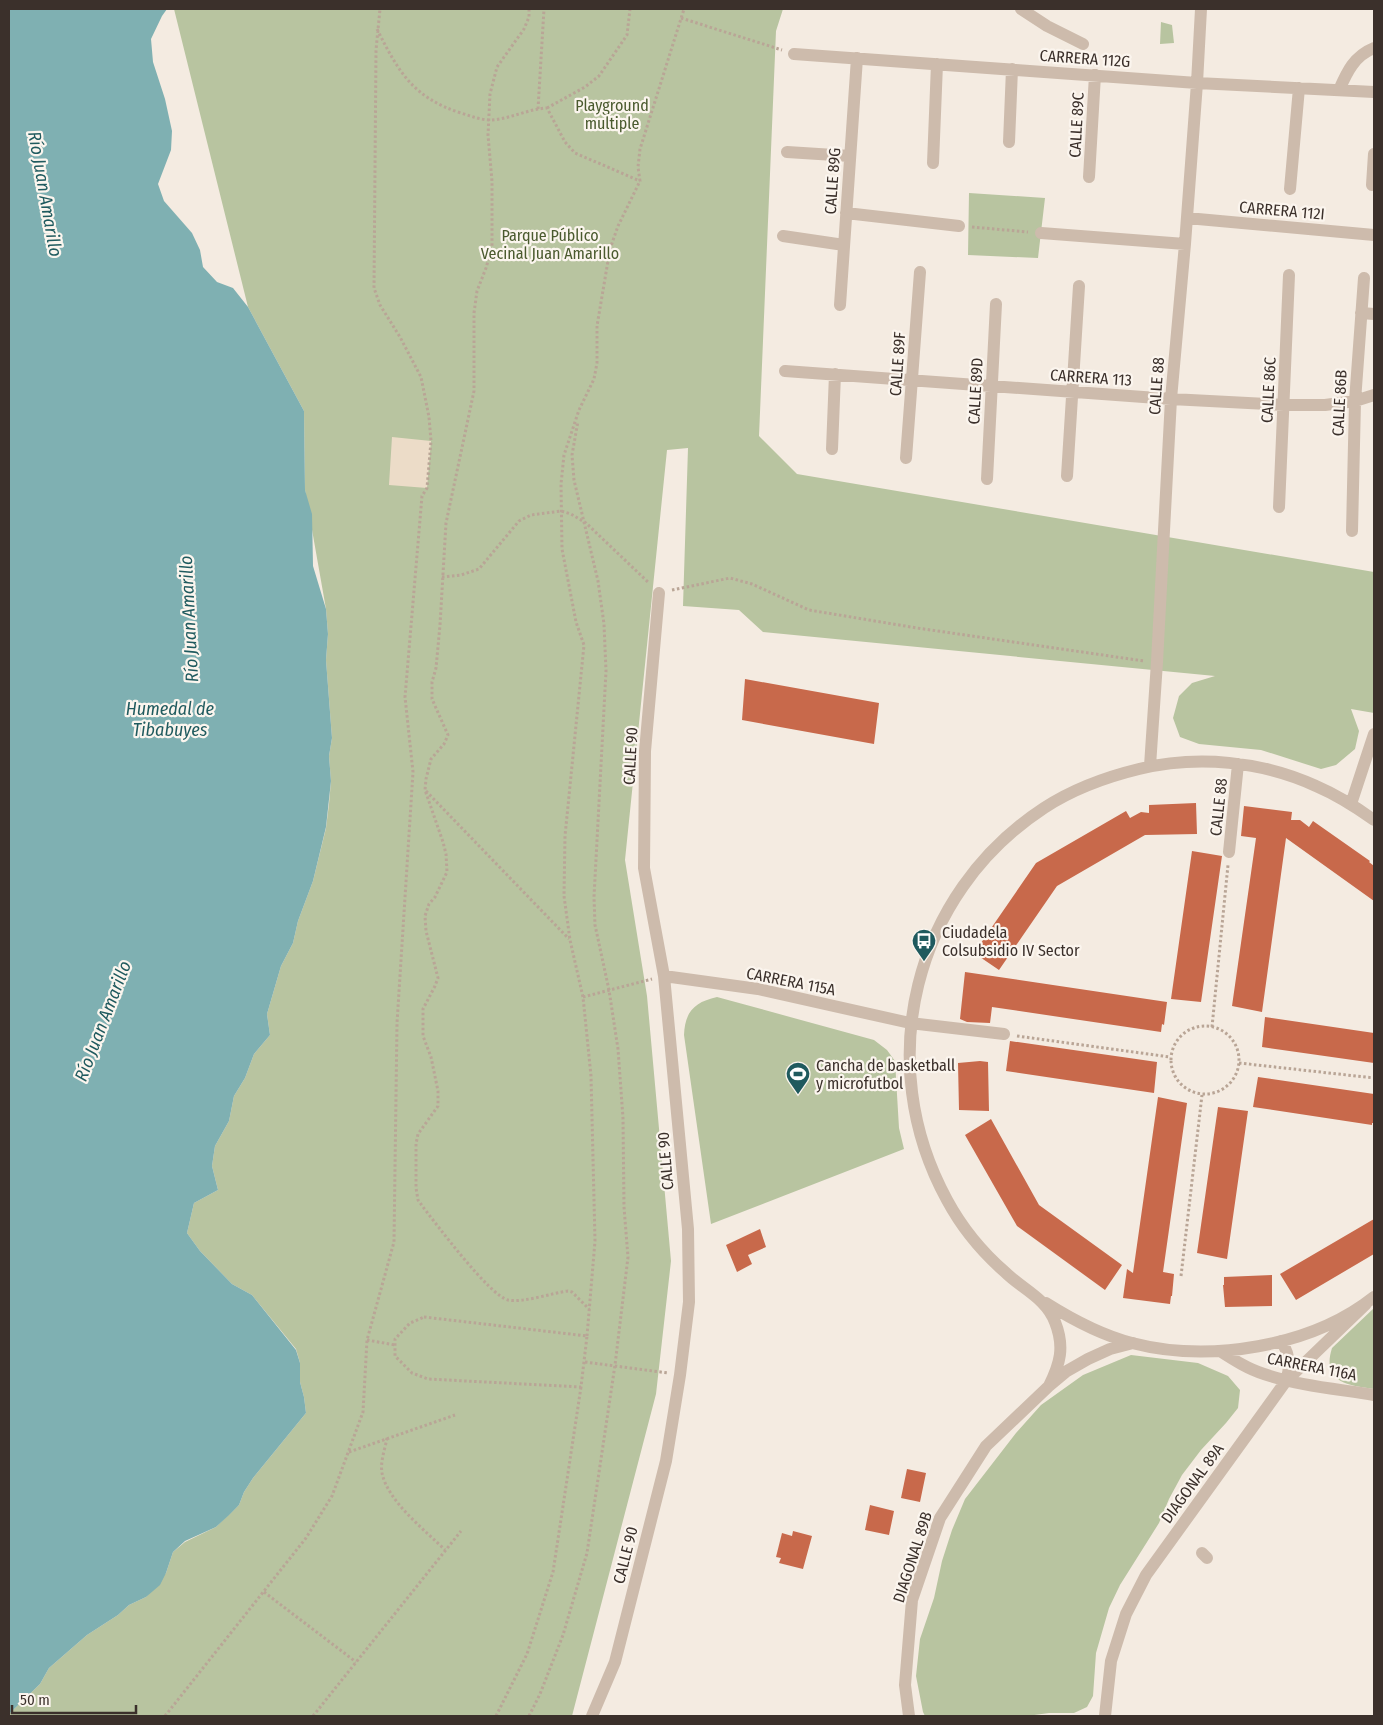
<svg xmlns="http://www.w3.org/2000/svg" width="1383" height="1725" viewBox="0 0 1383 1725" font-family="'Fira Sans Condensed',sans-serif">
  <rect width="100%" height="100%" fill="#f4ebe1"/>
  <!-- green -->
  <path fill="#b8c4a0" d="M 174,9 L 783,9 L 776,31 L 759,436 L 797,474 L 1374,572 L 1374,713 L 1351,709 L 1359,731 L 1355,749 L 1336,765 L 1321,769 L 1261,750 L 1199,744 L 1180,737 L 1173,718 L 1179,696 L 1192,683 L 1215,676 L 763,632 L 739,610 L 683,606 L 688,448 L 667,450 L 625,860 L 647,996 L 671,1261 L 656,1394 L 572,1716 L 9,1716 L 9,1714 L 40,1684 L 49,1668 L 87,1635 L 118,1615 L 129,1605 L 146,1597 L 166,1573 L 173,1552 L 185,1542 L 216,1527 L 239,1505 L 244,1492 L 253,1478 L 306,1413 L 304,1397 L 300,1382 L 300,1363 L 296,1349 L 252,1295 L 232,1284 L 200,1251 L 187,1233 L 194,1203 L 218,1190 L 212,1166 L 215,1146 L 229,1121 L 234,1096 L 245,1078 L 254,1054 L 270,1035 L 267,1014 L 281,966 L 293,943 L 298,921 L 313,881 L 326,828 L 329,804 L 331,781 L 329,756 L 332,738 L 326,660 L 328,634 L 326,609 L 305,490 L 304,411 L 248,307 Z
    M 1161,22 L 1172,25 L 1174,43 L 1160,44 Z
    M 969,193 L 1045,198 L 1038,258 L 968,255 Z
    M 717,997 L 874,1040 L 887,1050 L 895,1061 L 899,1128 L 904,1149 L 711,1224 L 684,1035 C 685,1011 695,1002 717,997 Z
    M 1374,1308 L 1374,1389 C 1349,1385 1321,1383 1332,1348 Z
    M 1131,1355 L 1198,1363 L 1228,1376 L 1240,1390 L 1238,1408 L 1226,1423 L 1201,1450 L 1182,1475 L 1169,1499 L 1159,1523 L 1120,1585 L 1109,1608 L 1096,1653 L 1093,1696 L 1087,1707 L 1074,1713 L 1049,1713 L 1027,1716 L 925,1716 L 923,1712 L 916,1676 L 920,1639 L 934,1598 L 942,1561 L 952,1530 L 965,1499 L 1016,1433 L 1041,1405 L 1083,1375 Z"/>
  <!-- plaza -->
  <path fill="#ecdcc8" d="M 392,437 L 431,441 L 427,488 L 389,485 Z"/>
  <!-- water -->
  <path fill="#7fb0b2" d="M 9,9 L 167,9 L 162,16 L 151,39 L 153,62 L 165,99 L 172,131 L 171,150 L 158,184 L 164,201 L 192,233 L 200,250 L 203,267 L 217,282 L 233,288 L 248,307 L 304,411 L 305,490 L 312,514 L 313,566 L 326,609 L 328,634 L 326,660 L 332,738 L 329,756 L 331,781 L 326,827 L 313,881 L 298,921 L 293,943 L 281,966 L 267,1014 L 270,1035 L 254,1054 L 245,1078 L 234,1096 L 229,1121 L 215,1146 L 212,1166 L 218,1190 L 194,1203 L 187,1233 L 200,1251 L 232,1284 L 252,1295 L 296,1350 L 300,1363 L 300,1382 L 304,1397 L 306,1413 L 253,1478 L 244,1492 L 239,1505 L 228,1516 L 216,1527 L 185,1541 L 173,1552 L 166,1573 L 160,1585 L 146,1597 L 129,1605 L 118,1615 L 87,1635 L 49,1668 L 40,1684 L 9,1714 Z"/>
  <!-- building -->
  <path fill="#c8694b" d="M 745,679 L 879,703 L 874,744 L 742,720 Z
    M 1196,803 L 1197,834 L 1145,835 L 1057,886 L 999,970 L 974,953 L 1036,863 L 1126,811 L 1130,818 L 1141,812 L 1149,813 L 1149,805 Z
    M 1244,806 L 1292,812 L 1291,820 L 1300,820 L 1309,827 L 1313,821 L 1370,861 L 1369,862 L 1374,866 L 1374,901 L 1286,838 L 1262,1012 L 1232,1006 L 1256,838 L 1241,836 Z
    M 1192,851 L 1222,856 L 1201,1002 L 1171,999 Z
    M 965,972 L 1167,1002 L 1164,1025 L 1162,1024 L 1161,1032 L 992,1007 L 990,1023 L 967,1022 L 960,1019 Z
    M 1265,1017 L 1374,1033 L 1374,1063 L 1262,1047 Z
    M 1010,1041 L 1157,1062 L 1154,1093 L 1006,1071 Z
    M 980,1061 L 988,1062 L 989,1111 L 959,1110 L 958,1063 Z
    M 1258,1077 L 1374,1094 L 1374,1123 L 1372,1123 L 1372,1125 L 1253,1107 Z
    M 1158,1097 L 1187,1103 L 1163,1272 L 1174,1274 L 1172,1296 L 1171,1296 L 1170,1304 L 1123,1298 L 1127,1269 L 1133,1273 Z
    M 1218,1107 L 1248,1111 L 1227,1259 L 1197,1253 Z
    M 991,1119 L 1039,1205 L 1122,1265 L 1105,1290 L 1017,1226 L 965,1135 Z
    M 1374,1219 L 1374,1254 L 1296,1300 L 1280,1274 Z
    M 760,1229 L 766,1247 L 748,1255 L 752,1264 L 737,1272 L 726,1245 Z
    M 1272,1275 L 1272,1306 L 1225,1307 L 1223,1285 L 1224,1285 L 1224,1277 Z
    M 907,1469 L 926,1473 L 920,1502 L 901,1498 Z
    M 870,1505 L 894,1511 L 889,1535 L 865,1530 Z
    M 793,1531 L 812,1536 L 803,1569 L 779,1563 L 781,1558 L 776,1557 L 782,1533 L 792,1536 Z"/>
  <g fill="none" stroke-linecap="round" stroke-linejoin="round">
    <!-- path -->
    <path stroke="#b9a596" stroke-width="3" stroke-dasharray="2.5 2.5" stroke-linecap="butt" d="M 529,9 L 529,17 L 524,29 L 497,67 L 490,94 L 488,135 L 492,181 L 492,247 L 486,268 L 477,291 L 474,313 L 474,391 L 446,523 L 440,625 L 436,668 L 432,682 L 432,699 L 448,735 L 444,744 L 431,759 L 426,779 L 425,790 L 443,842 L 446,854 L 447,872 L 435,897 L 429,904 L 425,916 L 426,931 L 438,978 L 435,986 L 423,1009 L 423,1036 L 431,1057 L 438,1091 L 438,1106 L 418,1134 L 416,1144 L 416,1188 L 418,1200 L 423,1207 C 437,1225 490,1296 508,1300 C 523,1303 552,1293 568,1291 L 572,1292 L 589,1309
      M 681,18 L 782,50
      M 377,29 C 398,71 413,98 461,113 C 471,116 480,120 491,120 C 510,119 528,109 547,108 L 565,142 L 575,153 L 640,181
      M 547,108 L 585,87 L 599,76 L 627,35 L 630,9
      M 538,109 L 544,9
      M 972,227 L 1028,232
      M 442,577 L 461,575 L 479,569 L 519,521 L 531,515 L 561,511 L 571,514 L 586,523 L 649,583
      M 672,590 L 730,578 L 752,584 L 809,610 L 917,628 L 1144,661
      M 426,791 L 569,939
      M 583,997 L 652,979
      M1171 1060a34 34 0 1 1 68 0a34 34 0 1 1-68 0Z
      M 1212,1027 L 1228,865
      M 1017,1036 L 1170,1057
      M 1239,1063 L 1374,1078
      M 1181,1276 L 1202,1095
      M 424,1317 L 587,1336 L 581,1387 L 428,1379 L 412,1373 L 395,1356 L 395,1339 L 410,1323 Z
      M 587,1336 L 595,1241 L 591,1076 L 583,997 L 570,940 L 564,896 L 565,836 L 584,645 L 576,622 L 562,549 L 561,484 L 564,455 L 579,410 L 594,379 L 597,363 L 597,326 L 610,249 L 618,226 L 640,181 L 638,167 L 640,149 L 684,9
      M 367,1340 L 395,1345
      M 585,1362 L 668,1373
      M 387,1438 C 385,1449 380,1462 382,1473 C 388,1502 425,1530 445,1550
      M 349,1452 L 455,1415
      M 264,1592 L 356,1662
      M 165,1716 L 306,1538 L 332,1496 L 363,1412 L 367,1340 L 394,1242 L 397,1023 L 413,772 L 405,697 L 422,496 L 427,488 L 431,441 L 429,417 L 421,377 L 400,337 L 380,305 L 374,288 L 376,50 L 380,9
      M 313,1716 L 461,1531
      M 496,1716 L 527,1654 L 553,1572 L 581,1387
      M 529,1716 L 540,1694 L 563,1635 L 587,1553 L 615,1365 L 628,1257 L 624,1207 L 623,1118 L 618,1049 L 609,990 L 595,925 L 594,897 L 606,671 L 604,624 L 598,581 L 574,480 L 572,455 L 578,421"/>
    <!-- minor -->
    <path stroke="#cdbbac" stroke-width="12" d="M 1021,9 L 1047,26 L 1083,44
      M 794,54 L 1197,83 L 1374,92
      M 1339,90 C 1347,72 1354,56 1374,48
      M 1009,142 L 1012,69
      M 787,152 L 850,156
      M 933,163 L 937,64
      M 1089,177 L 1095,75
      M 1372,185 L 1374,154
      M 1290,189 L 1299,88
      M 846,213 L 959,226
      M 1187,218 L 1374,235
      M 1041,233 L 1185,244
      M 783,236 L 844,245
      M 840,305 L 857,58
      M 1361,313 L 1374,314
      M 785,371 L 1171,399 L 1284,405 L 1325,405 L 1355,401 L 1374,395
      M 832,449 L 835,374
      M 906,458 L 920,272
      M 1067,476 L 1079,286
      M 987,479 L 996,304
      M 1279,507 L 1289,275
      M 1352,531 L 1355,401 L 1364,278
      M 1150,766 L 1157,662 L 1171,399 L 1185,244 L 1197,83 L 1201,9
      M 1351,804 L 1374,734
      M 1229,852 L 1238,764
      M 664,976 L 758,989 L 910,1023 L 1004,1034
      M 1046,1303 C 1073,1320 1101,1335 1132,1343 C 1209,1363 1311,1347 1374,1297
      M 1281,1341 C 1290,1354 1291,1366 1286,1381
      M 1220,1351 C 1234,1360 1248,1369 1264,1374 C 1299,1386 1338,1389 1374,1395
      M 1049,1386 C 1060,1364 1065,1347 1055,1322 C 1046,1298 1022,1289 1005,1272 C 982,1252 961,1226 947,1200 C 872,1063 913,894 1044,808 C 1073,789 1106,777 1139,769 C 1197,755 1262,761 1316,786 C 1337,795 1356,807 1374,820
      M 1202,1553 L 1207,1558
      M 592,1716 L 615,1662 L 666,1461 L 680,1375 L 689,1302 L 688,1229 L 664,976 L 644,868 L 645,751 L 659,593
      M 909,1716 L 905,1685 L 912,1600 L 940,1518 L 986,1446 L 1049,1386 L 1067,1371 L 1088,1359 L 1110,1349 L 1133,1343
      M 1105,1716 L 1111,1661 L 1126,1614 L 1146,1575 L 1286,1381 L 1366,1304"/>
  </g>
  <!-- icons -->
  <defs>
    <symbol id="bus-pin" viewBox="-11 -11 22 30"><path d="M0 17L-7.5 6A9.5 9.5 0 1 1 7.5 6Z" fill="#1f5a5e" stroke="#fbf5ee"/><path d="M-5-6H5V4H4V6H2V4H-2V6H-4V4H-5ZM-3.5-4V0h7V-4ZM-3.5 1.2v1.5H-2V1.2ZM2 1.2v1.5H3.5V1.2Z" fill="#fff"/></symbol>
    <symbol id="stadium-pin" viewBox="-11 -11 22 30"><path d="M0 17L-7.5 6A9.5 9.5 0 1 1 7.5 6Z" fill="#1f5a5e" stroke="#fbf5ee"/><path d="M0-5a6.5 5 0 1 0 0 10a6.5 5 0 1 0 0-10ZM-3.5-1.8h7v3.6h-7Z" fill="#fff"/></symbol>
  </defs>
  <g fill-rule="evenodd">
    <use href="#bus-pin" x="910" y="927" width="28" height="38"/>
    <use href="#stadium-pin" x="784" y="1060" width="28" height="38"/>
  </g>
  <g text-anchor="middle" stroke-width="4.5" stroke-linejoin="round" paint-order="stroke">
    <!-- street labels -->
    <g font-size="16" fill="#3b302b" stroke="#fbf5ee">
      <text transform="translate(1085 58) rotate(4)" y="6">CARRERA 112G</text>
      <text transform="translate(1076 125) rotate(-87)" y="6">CALLE 89C</text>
      <text transform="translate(832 181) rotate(-86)" y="6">CALLE 89G</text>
      <text transform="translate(1282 210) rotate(5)" y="6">CARRERA 112I</text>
      <text transform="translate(897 364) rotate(-86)" y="6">CALLE 89F</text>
      <text transform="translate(1091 377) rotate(4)" y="6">CARRERA 113</text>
      <text transform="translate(1156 386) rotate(-86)" y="6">CALLE 88</text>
      <text transform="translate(1268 390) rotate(-87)" y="6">CALLE 86C</text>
      <text transform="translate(975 391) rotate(-87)" y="6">CALLE 89D</text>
      <text transform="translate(1339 403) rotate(-87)" y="6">CALLE 86B</text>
      <text transform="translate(630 756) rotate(-87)" y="6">CALLE 90</text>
      <text transform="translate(1218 807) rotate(-84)" y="6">CALLE 88</text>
      <text transform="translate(791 981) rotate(11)" y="6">CARRERA 115A</text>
      <text transform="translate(665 1161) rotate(-95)" y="6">CALLE 90</text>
      <text transform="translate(1312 1366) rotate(11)" y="6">CARRERA 116A</text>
      <text transform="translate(1192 1483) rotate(-54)" y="6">DIAGONAL 89A</text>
      <text transform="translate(625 1555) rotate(-76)" y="6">CALLE 90</text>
      <text transform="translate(912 1557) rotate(-72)" y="6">DIAGONAL 89B</text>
    </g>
    <!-- park labels -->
    <g font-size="16" fill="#4a5a2e" stroke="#fbf5ee">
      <text x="612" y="111">Playground<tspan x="612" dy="18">multiple</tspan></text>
      <text x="550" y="241">Parque Público<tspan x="550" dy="18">Vecinal Juan Amarillo</tspan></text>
    </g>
    <!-- poi labels -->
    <g font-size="16" fill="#3b302b" stroke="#fbf5ee" text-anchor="start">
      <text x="942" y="938">Ciudadela<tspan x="942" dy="18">Colsubsidio IV Sector</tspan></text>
      <text x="816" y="1071">Cancha de basketball<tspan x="816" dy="18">y microfutbol</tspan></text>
    </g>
    <!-- water labels -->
    <g font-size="18" font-style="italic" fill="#1f5a5e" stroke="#fbf5ee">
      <text transform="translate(45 194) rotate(80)" y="6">Río Juan Amarillo</text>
      <text transform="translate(189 619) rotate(-93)" y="6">Río Juan Amarillo</text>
      <text x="170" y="715">Humedal de<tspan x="170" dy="21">Tibabuyes</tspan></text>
      <text transform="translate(103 1021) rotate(-69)" y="6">Río Juan Amarillo</text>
    </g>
  </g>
  <!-- border -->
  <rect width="1383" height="1725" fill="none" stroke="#3b302b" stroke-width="20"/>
  <!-- scale -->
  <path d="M12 1705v8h124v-8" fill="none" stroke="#3b302b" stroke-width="2.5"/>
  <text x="20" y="1705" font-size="15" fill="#3b302b" stroke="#fbf5ee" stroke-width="4" paint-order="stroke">50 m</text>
</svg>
